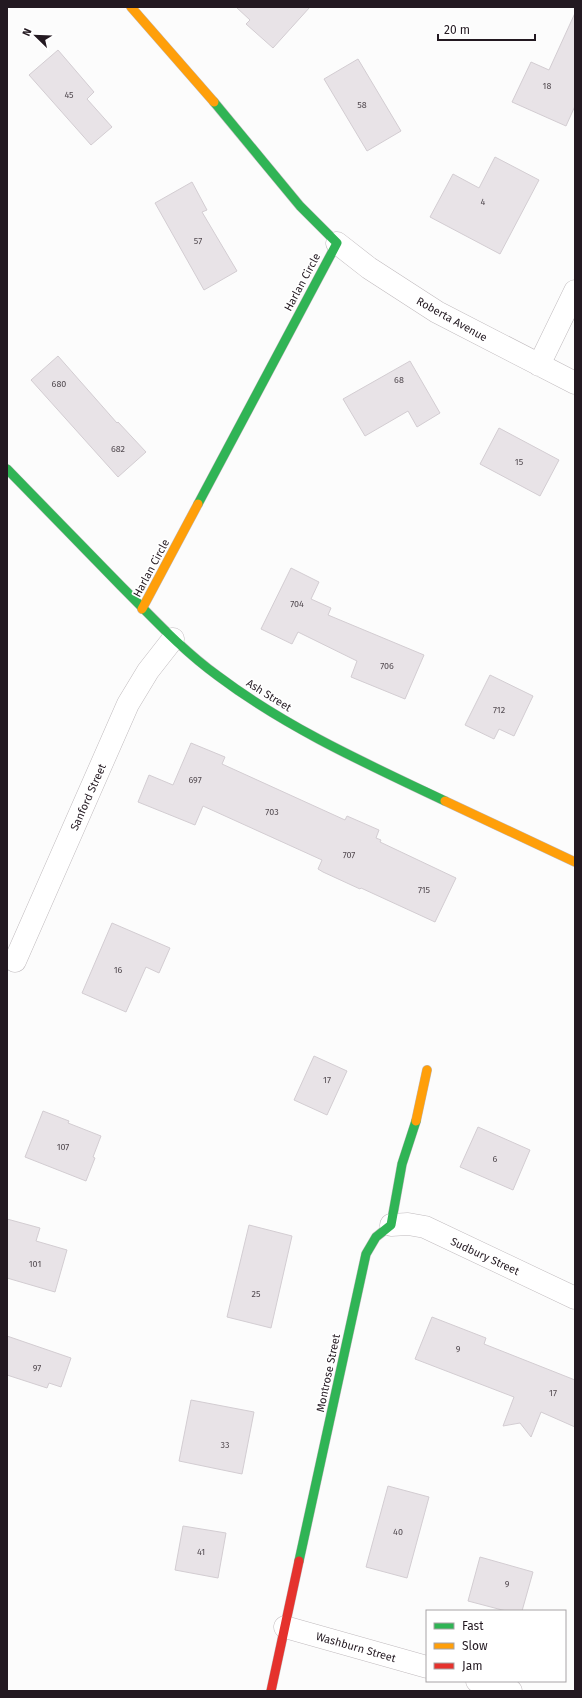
<svg xmlns="http://www.w3.org/2000/svg" width="582" height="1698" viewBox="0 0 582 1698" font-family="'Fira Sans',sans-serif">
  <rect width="100%" height="100%" fill="#fcfcfc"/>
  <!-- building -->
  <path fill="#e8e3e7" stroke="#d3cdd2" d="M 236,7 L 310,7 L 273,48 L 246,24 L 250,20 Z
    M 575,13 L 575,106 L 566,126 L 512,102 L 531,62 L 549,70 Z
    M 58,50 L 94,92 L 87,99 L 112,127 L 91,145 L 29,75 Z
    M 358,59 L 401,131 L 367,151 L 324,79 Z
    M 495,157 L 539,180 L 500,254 L 430,217 L 453,174 L 479,188 Z
    M 192,182 L 207,210 L 202,212 L 237,271 L 204,290 L 155,203 Z
    M 58,356 L 117,423 L 118,422 L 146,452 L 118,477 L 31,380 Z
    M 410,361 L 440,413 L 417,427 L 408,411 L 365,436 L 343,399 Z
    M 499,428 L 559,460 L 540,496 L 480,464 Z
    M 291,568 L 319,582 L 311,599 L 331,608 L 328,615 L 424,655 L 405,699 L 351,677 L 357,661 L 298,632 L 292,644 L 261,629 Z
    M 490,675 L 533,696 L 514,736 L 499,729 L 494,739 L 465,725 Z
    M 191,743 L 225,757 L 222,764 L 345,820 L 347,816 L 379,830 L 376,838 L 381,840 L 380,842 L 456,878 L 435,922 L 361,888 L 360,889 L 323,872 L 318,869 L 322,860 L 203,806 L 195,825 L 138,802 L 149,775 L 173,785 Z
    M 112,923 L 170,948 L 159,973 L 146,967 L 126,1012 L 82,993 Z
    M 314,1056 L 347,1071 L 327,1115 L 294,1100 Z
    M 43,1111 L 69,1121 L 68,1123 L 101,1136 L 93,1157 L 95,1158 L 86,1181 L 25,1157 Z
    M 478,1127 L 530,1150 L 513,1190 L 460,1167 Z
    M 7,1219 L 40,1228 L 36,1241 L 67,1250 L 55,1292 L 7,1278 Z
    M 249,1225 L 292,1236 L 271,1328 L 227,1317 Z
    M 432,1317 L 486,1338 L 484,1344 L 575,1380 L 575,1427 L 541,1412 L 531,1437 L 520,1423 L 503,1426 L 514,1397 L 415,1359 Z
    M 7,1336 L 71,1358 L 61,1387 L 49,1383 L 47,1388 L 7,1375 Z
    M 191,1400 L 254,1412 L 242,1474 L 179,1461 Z
    M 388,1486 L 429,1497 L 407,1578 L 366,1567 Z
    M 183,1526 L 226,1533 L 218,1578 L 175,1570 Z
    M 480,1557 L 533,1572 L 522,1611 L 506,1611 L 468,1601 Z"/>
  <g fill="none" stroke-linecap="round" stroke-linejoin="round">
    <defs>
      <path id="street" d="M 337,243 L 369,268 L 437,312 L 575,383
        M 539,365 L 575,291
        M 15,961 L 128,704 L 148,671 L 173,639
        M 391,1225 L 408,1224 L 425,1227 L 575,1298
        M 285,1627 L 427,1667
        M 477,1681 L 511,1691"/>
      <path id="fast" d="M 7,469 C 45,508 83,547 121,586 C 152,617 182,650 218,676 C 287,728 367,764 445,801
        M 198,504 L 337,243 L 300,206 L 214,102
        M 299,1561 L 366,1254 L 376,1237 L 391,1225 L 402,1164 L 416,1121"/>
      <path id="slow" d="M 131,7 L 214,102
        M 142,609 L 198,504
        M 445,801 L 575,862
        M 416,1121 L 427,1070"/>
      <path id="jam" d="M 271,1691 L 299,1561"/>
    </defs>
    <!-- street casing -->
    <use href="#street" stroke="#c0bbbe" stroke-width="23"/>
    <!-- fast casing -->
    <use href="#fast" stroke="#c0bbbe" stroke-width="10"/>
    <!-- slow casing -->
    <use href="#slow" stroke="#c0bbbe" stroke-width="10"/>
    <!-- jam casing -->
    <use href="#jam" stroke="#c0bbbe" stroke-width="10"/>
    <!-- street -->
    <use href="#street" stroke="#fff" stroke-width="22"/>
    <!-- fast -->
    <use href="#fast" stroke="#30b455" stroke-width="9"/>
    <!-- slow -->
    <use href="#slow" stroke="#ff9f0a" stroke-width="9"/>
    <!-- jam -->
    <use href="#jam" stroke="#e5322d" stroke-width="9"/>
  </g>
  <g text-anchor="middle" stroke-width="3.5" stroke-linejoin="round" paint-order="stroke">
    <!-- number labels -->
    <g font-size="9" fill="#544c52">
      <text x="547" y="89">18</text>
      <text x="69" y="98">45</text>
      <text x="362" y="108">58</text>
      <text x="483" y="205">4</text>
      <text x="198" y="244">57</text>
      <text x="399" y="383">68</text>
      <text x="59" y="387">680</text>
      <text x="118" y="452">682</text>
      <text x="519" y="465">15</text>
      <text x="297" y="607">704</text>
      <text x="387" y="669">706</text>
      <text x="499" y="713">712</text>
      <text x="195" y="783">697</text>
      <text x="272" y="815">703</text>
      <text x="349" y="858">707</text>
      <text x="424" y="893">715</text>
      <text x="118" y="973">16</text>
      <text x="327" y="1083">17</text>
      <text x="63" y="1150">107</text>
      <text x="495" y="1162">6</text>
      <text x="35" y="1267">101</text>
      <text x="256" y="1297">25</text>
      <text x="458" y="1352">9</text>
      <text x="37" y="1371">97</text>
      <text x="553" y="1396">17</text>
      <text x="225" y="1448">33</text>
      <text x="398" y="1535">40</text>
      <text x="201" y="1555">41</text>
      <text x="507" y="1587">9</text>
    </g>
    <!-- street labels -->
    <g font-size="11" fill="#231921" stroke="#fff">
      <text transform="translate(302 282) rotate(-62)" y="4">Harlan Circle</text>
      <text transform="translate(452 319) rotate(29)" y="4">Roberta Avenue</text>
      <text transform="translate(151 568) rotate(-62)" y="4">Harlan Circle</text>
      <text transform="translate(269 695) rotate(32)" y="4">Ash Street</text>
      <text transform="translate(88 797) rotate(-66)" y="4">Sanford Street</text>
      <text transform="translate(485 1256) rotate(25)" y="4">Sudbury Street</text>
      <text transform="translate(328 1373) rotate(-78)" y="4">Montrose Street</text>
      <text transform="translate(356 1647) rotate(16)" y="4">Washburn Street</text>
    </g>
  </g>
  <!-- border -->
  <rect width="582" height="1698" fill="none" stroke="#231921" stroke-width="16"/>
  <!-- legend -->
  <rect x="426" y="1610" width="140" height="72" fill="#ffffff" stroke="#a7a3a6"/>
  <rect x="434" y="1623" width="20" height="6" fill="#30b455" stroke="#a7a3a6"/>
  <text x="462" y="1630" font-size="12" fill="#231921">Fast</text>
  <rect x="434" y="1643" width="20" height="6" fill="#ff9f0a" stroke="#a7a3a6"/>
  <text x="462" y="1650" font-size="12" fill="#231921">Slow</text>
  <rect x="434" y="1663" width="20" height="6" fill="#e5322d" stroke="#a7a3a6"/>
  <text x="462" y="1670" font-size="12" fill="#231921">Jam</text>
  <!-- north arrow -->
  <g transform="translate(36 36) rotate(293)" stroke="#ffffff" stroke-width="3" paint-order="stroke">
  <path d="M0-3L7 15L0 10L-7 15Z" fill="#231921"/>
  <text y="-6" font-size="11" font-weight="bold" text-anchor="middle" fill="#231921">N</text>
  </g>
  <!-- scale -->
  <path d="M438 34v6h97v-6" fill="none" stroke="#231921" stroke-width="2"/>
  <text x="444" y="34" font-size="12" fill="#231921" stroke="#ffffff" stroke-width="3" paint-order="stroke">20 m</text>
</svg>
